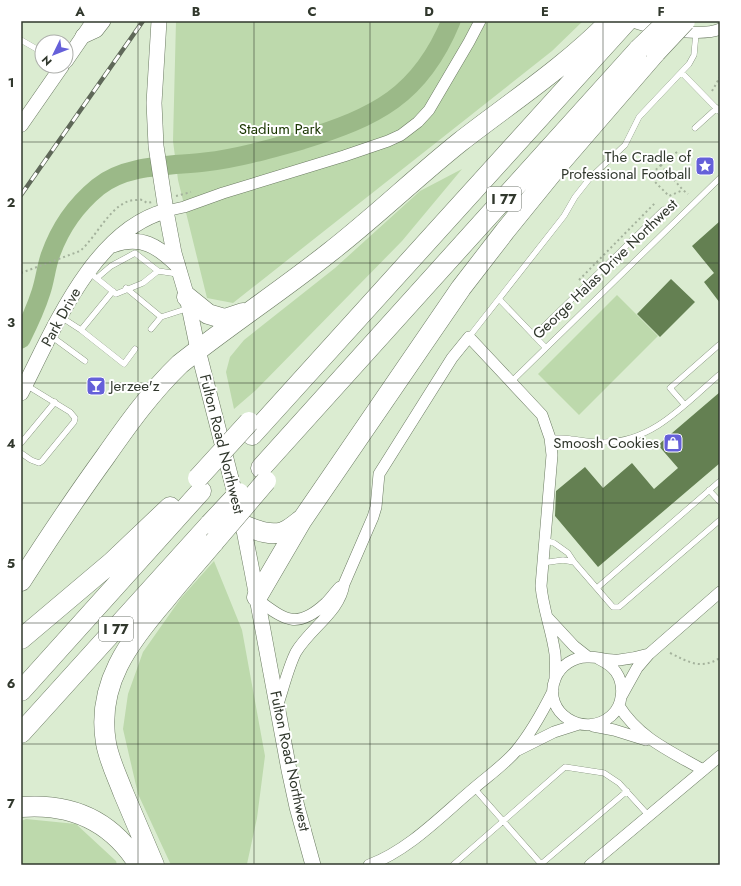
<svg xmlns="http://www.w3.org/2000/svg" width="741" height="886" viewBox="0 0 741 886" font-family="Jost,sans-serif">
  <rect width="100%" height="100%" fill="#dbecd1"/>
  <!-- green -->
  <path fill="#bdd9ac" d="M 176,21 L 583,21 L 552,51 L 233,303 L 207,298 L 178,180 L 173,141 Z
    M 462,169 L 402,241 L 256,390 L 234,409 L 226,372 L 230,357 L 244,340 L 335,268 L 420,191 Z
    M 617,295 L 658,336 L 579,415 L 538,374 Z
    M 214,561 L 242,630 L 265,756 L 257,818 L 247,864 L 245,865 L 171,865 L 138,794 L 123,729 L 128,694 L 143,652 L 181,598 Z
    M 26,819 L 76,824 L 116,861 L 117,865 L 21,865 L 21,821 Z"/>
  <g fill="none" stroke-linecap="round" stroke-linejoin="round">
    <!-- river -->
    <path stroke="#9bb988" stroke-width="19" d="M 21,339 C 29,323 36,308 41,292 C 45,280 46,268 50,256 C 59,230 76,205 98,187 C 126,164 170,166 205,162 C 238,158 270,149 302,140 C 376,117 420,96 451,21"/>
  </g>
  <!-- building -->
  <path fill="#648052" d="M 720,221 L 720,303 L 704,282 L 714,273 L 692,246 Z
    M 671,279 L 695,302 L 660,337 L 637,314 Z
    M 720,392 L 720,463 L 598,567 L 555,516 L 556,491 L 585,467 L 603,488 L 632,463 L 654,489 L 678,468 L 658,445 Z"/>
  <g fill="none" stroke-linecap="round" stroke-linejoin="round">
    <defs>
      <path id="service" d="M 21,40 L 42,52
        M 682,73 L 720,112
        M 695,128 L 717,108
        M 89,272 L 116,294 L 143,283 L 158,271 L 178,274
        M 97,278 L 111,266 L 135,253 L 158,271
        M 126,288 L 161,317 L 189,308
        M 499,299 L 545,347
        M 61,317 L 81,330 L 113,291
        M 151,329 L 161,317
        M 81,330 L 124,364 L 135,349
        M 51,336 L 85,361
        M 534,336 L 663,210
        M 469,337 L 564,216 L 575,197 L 590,178 L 625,145 L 639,117 L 689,64 L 694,55 L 696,33
        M 511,382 L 720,178
        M 684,404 L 670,388 L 720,344
        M 550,438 C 557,438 564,438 571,439 C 582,440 593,443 605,442 C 653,442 686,403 720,374
        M 21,443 L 55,402
        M 21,453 L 31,460 L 39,463 L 42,461 L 74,422 L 75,418 L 70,412 L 26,385
        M 709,490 L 720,502
        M 544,540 L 554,543 L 568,553 L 574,562 L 613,607 L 619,607 L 720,520
        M 542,563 L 563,560 L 574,562
        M 597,588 L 720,481
        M 474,788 L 541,864
        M 453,865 L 565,767 L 604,773 L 619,783 L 649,816
        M 540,865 L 627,791"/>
      <path id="minor" d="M 631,21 C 649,29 702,37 720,29
        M 166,211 L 184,207 L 223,193 L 344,156 L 388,141 L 401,135 L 418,122 L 429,110 L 469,42 L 480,21
        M 258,600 C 285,620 297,630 326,603 C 331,598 335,592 340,587
        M 548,618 L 574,646 L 588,657
        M 599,659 C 605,662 612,666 616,672 C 625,685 623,706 611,716 C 584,739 542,713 555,679 C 560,666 574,656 589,657 C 599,657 609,661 619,660 C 629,659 639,657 649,654
        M 622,695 L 637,668 L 649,654 L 720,592
        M 278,704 C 283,689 289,665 296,652 C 310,628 340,612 344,584 L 373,517 L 376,507 L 379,474 L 452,358 L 469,337 L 542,415 L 550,438 L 552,455 L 541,586 C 543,609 552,631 555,654 C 556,663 555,671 555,680
        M 619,706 C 639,738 670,751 703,770
        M 593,726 L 614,730 L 646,740
        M 518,750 L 554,732 L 579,724
        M 369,865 C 409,850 441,816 473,789 C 487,777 505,764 516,751 C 531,733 543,711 553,691
        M 590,865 L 720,756"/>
      <path id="tertiary" d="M 66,61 L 90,26
        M 21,125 L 62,66"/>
      <path id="secondary" d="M 159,21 L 154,103 L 155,124 L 156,146 L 166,211 L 174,253 L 187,297 L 198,350 L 243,525 L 252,571 L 289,770 L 297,807 L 313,865
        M 83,36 L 96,30 L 103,21
        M 113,245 C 141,235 158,246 178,266
        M 21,393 C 53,331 93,230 166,211"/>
      <path id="motorway" d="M 187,297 L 208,314 L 225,319 L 243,313
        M 252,435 L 627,21
        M 261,468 L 639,49
        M 243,525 C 256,530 269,536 283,532 C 289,530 296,524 301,520
        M 21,581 C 48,539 76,497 105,457 C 128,424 151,392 180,364 C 229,325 281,291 330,252 C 375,217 415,178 460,142 C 510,103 565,67 610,21
        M 257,597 L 302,520 L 461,288 L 505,231 L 561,162 L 656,52
        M 21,639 L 111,563 L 170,507
        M 21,691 L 201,491
        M 21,733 L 210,524
        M 21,807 C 72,803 112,821 139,865
        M 154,865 C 144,841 133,816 123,792 C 117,776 109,760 106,743 C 96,684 129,642 165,600 C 181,580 198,561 214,542"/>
    </defs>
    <!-- service casing -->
    <use href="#service" stroke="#6b7a62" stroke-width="6"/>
    <!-- minor casing -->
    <use href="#minor" stroke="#6b7a62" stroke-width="12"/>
    <!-- tertiary casing -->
    <use href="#tertiary" stroke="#6b7a62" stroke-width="15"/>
    <!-- secondary casing -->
    <use href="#secondary" stroke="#6b7a62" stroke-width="16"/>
    <!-- motorway casing -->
    <use href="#motorway" stroke="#6b7a62" stroke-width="21"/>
    <!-- path -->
    <path stroke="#a4b29c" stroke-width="2" stroke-dasharray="2 3" stroke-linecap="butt" d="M 712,91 L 720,77
      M 677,152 L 661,165 L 683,190 L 688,194
      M 661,165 L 649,176 L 669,196 L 683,190
      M 176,196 L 191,192
      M 21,273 L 80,251 C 97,237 112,200 136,200 C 138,200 140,199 142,200 C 144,200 145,202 147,203 L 152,202
      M 579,280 L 656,202
      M 670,653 C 689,662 700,670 720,658"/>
    <!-- service -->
    <use href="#service" stroke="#fff" stroke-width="5.5"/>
    <!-- minor -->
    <use href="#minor" stroke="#fff" stroke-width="11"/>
    <!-- tertiary -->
    <use href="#tertiary" stroke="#fff" stroke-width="14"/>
    <!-- secondary -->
    <use href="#secondary" stroke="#fff" stroke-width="15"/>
    <!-- motorway -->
    <use href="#motorway" stroke="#fff" stroke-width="20"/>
    <defs>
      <path id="rail" d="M 21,195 L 143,21"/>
    </defs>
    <!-- rail casing -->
    <use href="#rail" stroke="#5f6859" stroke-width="4.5"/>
    <!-- rail -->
    <use href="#rail" stroke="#fff" stroke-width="3" stroke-dasharray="9" stroke-linecap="butt"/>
    <defs>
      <path id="motorway-bridge" d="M 639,49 L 665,24
        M 656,52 L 685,21
        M 198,478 L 249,422
        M 210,524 L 239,493
        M 214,542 L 266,481"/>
    </defs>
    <!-- motorway-bridge casing -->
    <use href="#motorway-bridge" stroke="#6b7a62" stroke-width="21" stroke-linecap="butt"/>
    <!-- motorway-bridge -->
    <use href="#motorway-bridge" stroke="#fff" stroke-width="20"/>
  </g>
  <!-- grid -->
  <path fill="none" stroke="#31382d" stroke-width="1" stroke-opacity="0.55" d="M 138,21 L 138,865M 254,21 L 254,865M 370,21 L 370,865M 487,21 L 487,865M 603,21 L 603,865M 21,142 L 720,142M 21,263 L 720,263M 21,383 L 720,383M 21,503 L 720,503M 21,623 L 720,623M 21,744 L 720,744"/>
  <!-- icons -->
  <defs>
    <symbol id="sight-square" viewBox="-11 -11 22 22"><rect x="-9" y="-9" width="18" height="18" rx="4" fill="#6560d9" stroke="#fff"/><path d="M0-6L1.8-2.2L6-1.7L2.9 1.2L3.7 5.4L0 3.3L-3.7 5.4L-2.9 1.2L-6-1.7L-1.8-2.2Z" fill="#fff"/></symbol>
    <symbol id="bar-square" viewBox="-11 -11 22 22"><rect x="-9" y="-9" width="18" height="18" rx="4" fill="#6560d9" stroke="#fff"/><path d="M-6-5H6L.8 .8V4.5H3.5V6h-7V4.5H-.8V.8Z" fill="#fff"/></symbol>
    <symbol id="shop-square" viewBox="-11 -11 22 22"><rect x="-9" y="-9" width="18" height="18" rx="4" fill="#6560d9" stroke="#fff"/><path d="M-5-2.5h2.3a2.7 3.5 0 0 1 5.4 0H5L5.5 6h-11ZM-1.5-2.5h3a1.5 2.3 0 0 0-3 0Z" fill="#fff"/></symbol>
  </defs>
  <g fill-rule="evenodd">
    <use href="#sight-square" x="694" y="155" width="22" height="22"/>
    <use href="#bar-square" x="85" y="375" width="22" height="22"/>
    <use href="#shop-square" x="662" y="432" width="22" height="22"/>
  </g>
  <g text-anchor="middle" stroke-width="4" stroke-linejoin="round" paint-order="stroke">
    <!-- shield labels -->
    <g fill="#fff" stroke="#6f746c" stroke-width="1">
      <rect x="487" y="187" width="34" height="24" rx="3"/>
      <rect x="99" y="617" width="34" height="24" rx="3"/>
    </g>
    <g font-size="14" font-weight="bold" fill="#31382d">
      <text x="504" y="204">I 77</text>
      <text x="116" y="634">I 77</text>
    </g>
    <!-- park labels -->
    <g font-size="15" fill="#193500" stroke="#fff">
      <text x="280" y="134">Stadium Park</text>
    </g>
    <!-- poi labels -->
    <g font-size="15" fill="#31382d" stroke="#fff" text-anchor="end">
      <text x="691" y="162">The Cradle of<tspan x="691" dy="17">Professional Football</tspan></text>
      <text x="110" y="391" text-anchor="start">Jerzee'z</text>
      <text x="659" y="448">Smoosh Cookies</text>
    </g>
    <!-- street labels -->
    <g font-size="15" fill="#31382d" stroke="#fff">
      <text transform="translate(605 269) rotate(-44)" y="5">George Halas Drive Northwest</text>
      <text transform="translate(61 317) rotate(-61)" y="5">Park Drive</text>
      <text transform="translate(222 444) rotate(76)" y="5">Fulton Road Northwest</text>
      <text transform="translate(290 761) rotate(78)" y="5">Fulton Road Northwest</text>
    </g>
  </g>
  <!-- border -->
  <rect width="741" height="886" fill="none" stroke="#ffffff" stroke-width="44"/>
  <!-- north arrow -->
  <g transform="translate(54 54) rotate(227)"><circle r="19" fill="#ffffff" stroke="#adafab"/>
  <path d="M0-3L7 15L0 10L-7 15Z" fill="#6560d9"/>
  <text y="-6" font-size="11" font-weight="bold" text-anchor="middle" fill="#31382d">N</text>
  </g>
  <rect x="22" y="22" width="697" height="842" fill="none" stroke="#31382d" stroke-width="1.5"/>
  <g font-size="13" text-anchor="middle" font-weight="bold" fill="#31382d">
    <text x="80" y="16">A</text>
    <text x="196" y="16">B</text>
    <text x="312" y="16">C</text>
    <text x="429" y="16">D</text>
    <text x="545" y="16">E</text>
    <text x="661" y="16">F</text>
    <text x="11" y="87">1</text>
    <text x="11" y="207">2</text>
    <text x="11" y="327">3</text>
    <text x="11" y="448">4</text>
    <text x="11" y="568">5</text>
    <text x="11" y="688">6</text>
    <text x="11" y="808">7</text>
  </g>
</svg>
